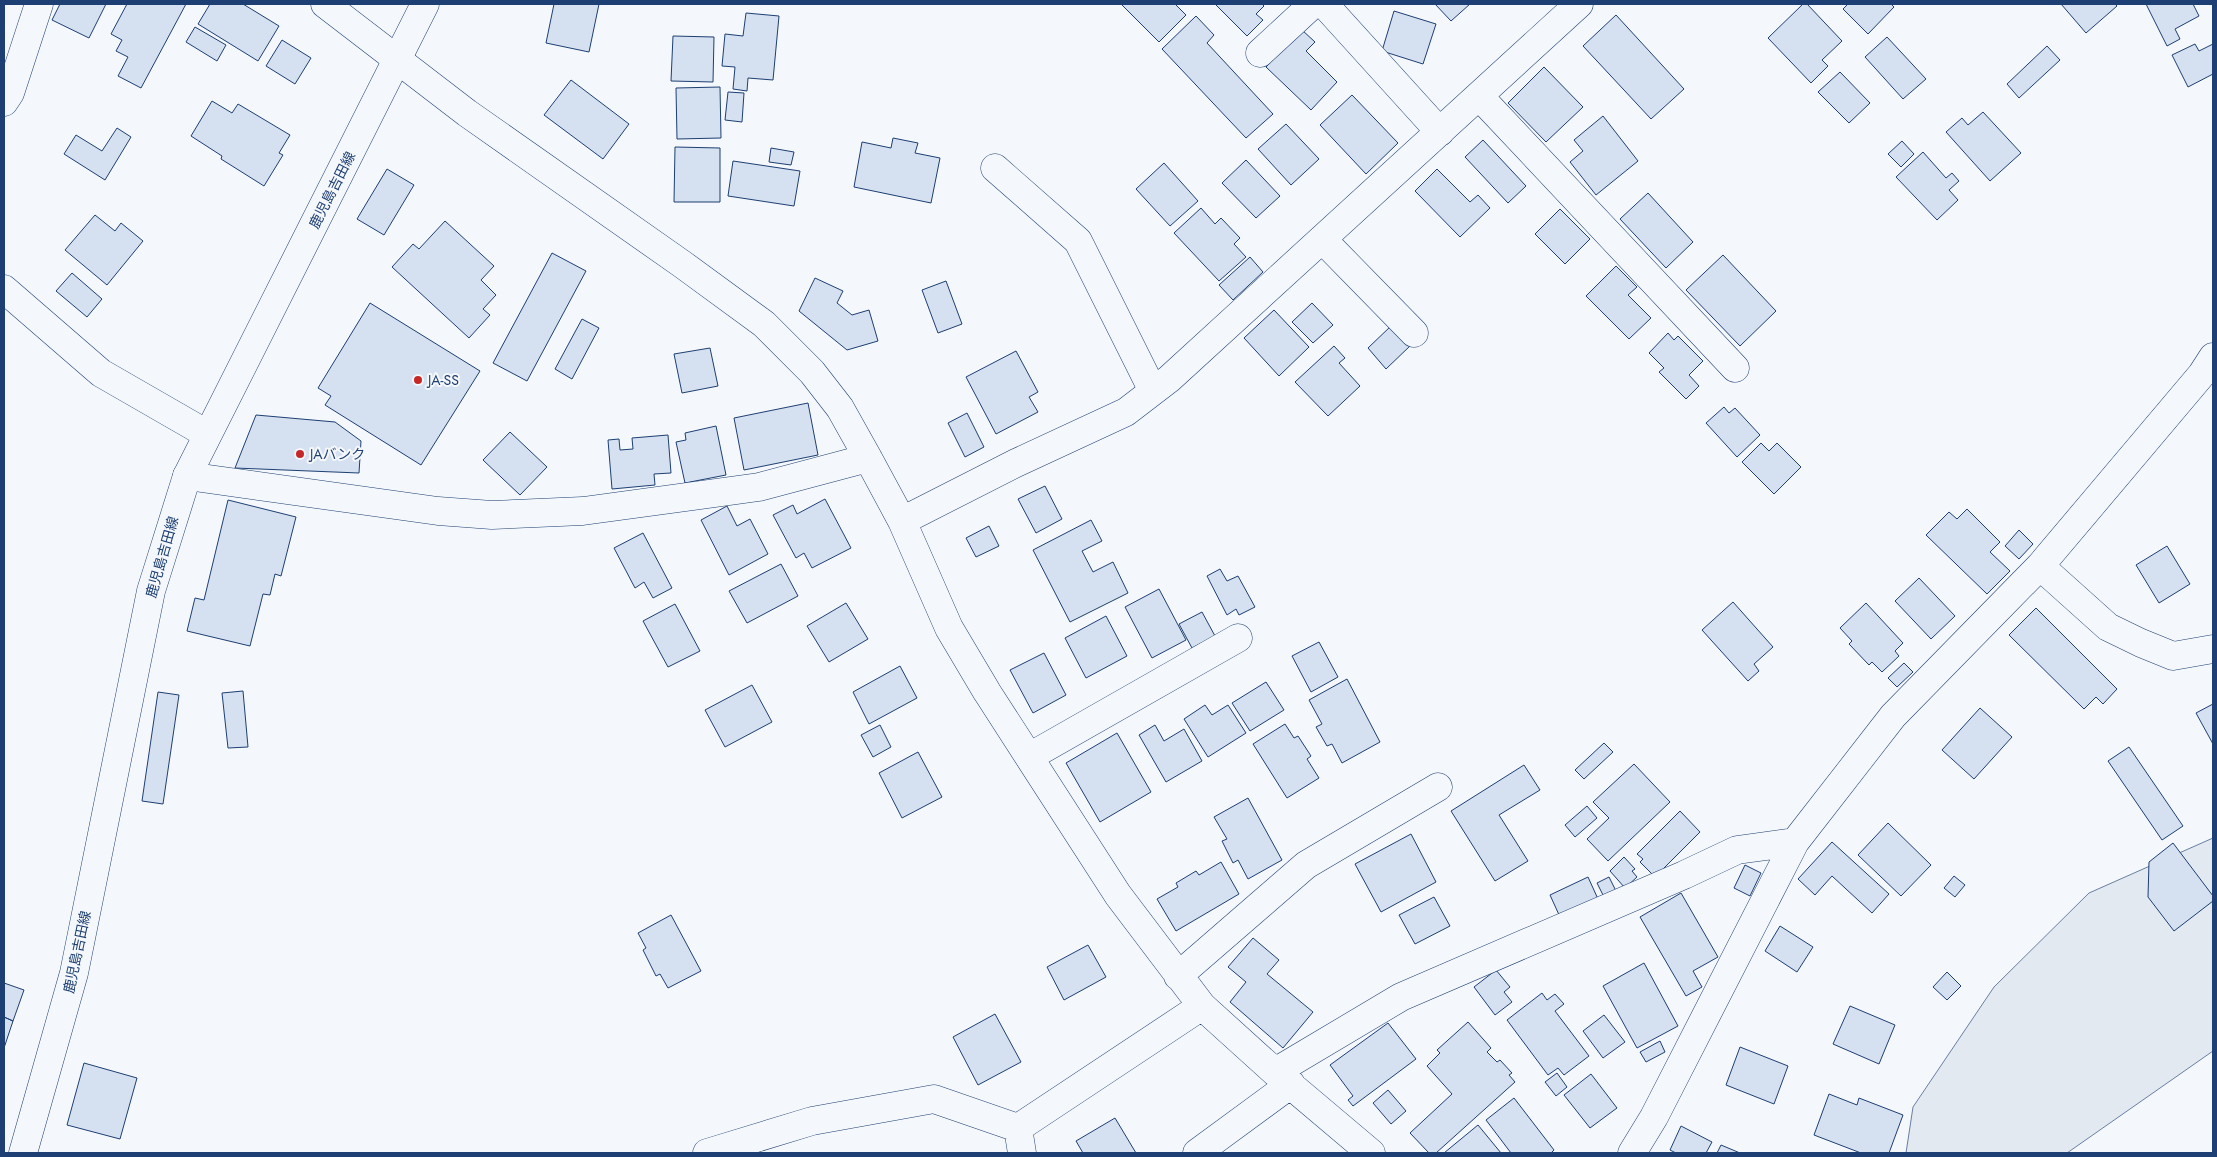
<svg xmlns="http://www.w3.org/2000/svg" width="2217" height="1157" viewBox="0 0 2217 1157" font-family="Jost,'Noto Sans JP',sans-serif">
  <rect width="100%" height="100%" fill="#f4f7fb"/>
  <!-- green -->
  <path fill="#e3e9f0" stroke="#687fa3" d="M 2213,838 L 2213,1051 L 2067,1153 L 1906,1153 L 1913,1107 L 1994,987 L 2089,893 Z"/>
  <!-- building -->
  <path fill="#d5e0f0" stroke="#1d3f73" d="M 60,4 L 106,4 L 89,38 L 52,20 Z
    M 127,4 L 186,4 L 141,88 L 118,76 L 128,57 L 116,51 L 122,40 L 111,34 Z
    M 210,4 L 243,4 L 279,26 L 258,61 L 198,24 Z
    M 554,4 L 599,4 L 589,52 L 546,43 Z
    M 1121,4 L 1175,4 L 1186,15 L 1159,42 Z
    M 1218,4 L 1262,4 L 1264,6 L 1256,14 L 1263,20 L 1247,36 L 1216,5 Z
    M 1435,4 L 1470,4 L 1451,21 Z
    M 1803,4 L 1807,4 L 1842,41 L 1822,60 L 1828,66 L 1811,83 L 1768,38 Z
    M 1848,4 L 1891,4 L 1894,7 L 1868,34 L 1843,9 Z
    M 2061,4 L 2115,4 L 2117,6 L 2086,33 Z
    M 2146,4 L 2193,4 L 2199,16 L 2175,29 L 2180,39 L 2167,46 Z
    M 1394,11 L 1436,24 L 1423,64 L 1382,51 Z
    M 746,13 L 779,16 L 773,80 L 748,78 L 747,91 L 733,89 L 735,67 L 722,66 L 725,34 L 743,36 Z
    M 1616,15 L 1684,89 L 1651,119 L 1583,46 Z
    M 1196,16 L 1214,35 L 1207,43 L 1273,114 L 1246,138 L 1162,49 Z
    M 195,27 L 226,45 L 217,61 L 186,42 Z
    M 1302,30 L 1315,42 L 1306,51 L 1337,82 L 1311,110 L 1266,67 Z
    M 673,36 L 714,37 L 713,82 L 671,81 Z
    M 1887,37 L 1926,79 L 1903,99 L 1865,57 Z
    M 282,40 L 311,58 L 295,84 L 266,66 Z
    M 2195,44 L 2199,51 L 2213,44 L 2213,74 L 2188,87 L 2172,55 Z
    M 2047,46 L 2060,60 L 2019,98 L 2007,84 Z
    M 1544,67 L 1583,107 L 1546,142 L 1508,103 Z
    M 1840,72 L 1870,103 L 1849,123 L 1818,92 Z
    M 571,80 L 629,124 L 603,159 L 544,115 Z
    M 720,87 L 721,138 L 677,139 L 676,88 Z
    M 728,92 L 744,93 L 742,122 L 725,120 Z
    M 1352,95 L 1398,143 L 1366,174 L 1320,125 Z
    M 212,101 L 232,113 L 238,104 L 290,135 L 279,153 L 283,155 L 264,186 L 221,159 L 222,156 L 191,136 Z
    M 1983,112 L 2021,153 L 1990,181 L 1946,132 L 1962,118 L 1968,125 Z
    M 1603,116 L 1638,161 L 1596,195 L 1570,162 L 1583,151 L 1574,140 Z
    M 1286,124 L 1319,159 L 1291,185 L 1258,149 Z
    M 117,128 L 131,137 L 105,180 L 64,154 L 76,135 L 102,151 Z
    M 893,138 L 918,143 L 915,153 L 940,158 L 931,203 L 854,187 L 862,142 L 891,148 Z
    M 1483,140 L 1526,186 L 1508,203 L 1465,157 Z
    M 1902,141 L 1914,154 L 1901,167 L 1888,154 Z
    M 675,147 L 720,148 L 720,202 L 674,202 Z
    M 771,148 L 794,152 L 791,165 L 769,162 Z
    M 1923,152 L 1946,178 L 1952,173 L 1959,181 L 1949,190 L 1958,200 L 1937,220 L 1896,177 Z
    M 1246,160 L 1280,196 L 1256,218 L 1222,183 Z
    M 733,161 L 800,171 L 794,206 L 728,196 Z
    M 1164,163 L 1198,201 L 1170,226 L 1136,189 Z
    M 387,169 L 414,185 L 384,235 L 357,219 Z
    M 1437,169 L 1470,202 L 1478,195 L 1490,208 L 1460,237 L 1415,191 Z
    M 1648,193 L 1693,242 L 1666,268 L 1620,219 Z
    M 1201,208 L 1215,224 L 1221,218 L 1240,238 L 1234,244 L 1246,257 L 1219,281 L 1174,233 Z
    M 1560,209 L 1590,239 L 1565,264 L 1535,234 Z
    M 95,215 L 115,231 L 121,223 L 143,241 L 107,285 L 65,250 Z
    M 445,221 L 494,266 L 481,280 L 496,295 L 483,309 L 490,315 L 469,338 L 392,267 L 413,244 L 419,249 Z
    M 552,253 L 586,271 L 527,381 L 493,363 Z
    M 1723,255 L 1776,311 L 1740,346 L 1686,290 Z
    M 1250,257 L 1263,272 L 1233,300 L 1219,285 Z
    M 1616,266 L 1637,287 L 1628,295 L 1651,318 L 1629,339 L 1586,296 Z
    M 72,273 L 102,299 L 87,317 L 56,291 Z
    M 815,278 L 843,291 L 837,303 L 852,315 L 869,310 L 878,341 L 847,350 L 799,311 Z
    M 946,281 L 962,324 L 938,333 L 922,290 Z
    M 370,303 L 480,371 L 421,465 L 325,405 L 331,396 L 318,388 Z
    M 1312,303 L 1333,325 L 1313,343 L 1292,322 Z
    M 1274,310 L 1309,347 L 1279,376 L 1244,338 Z
    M 582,319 L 599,328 L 572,379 L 555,369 Z
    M 1392,325 L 1411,345 L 1386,369 L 1368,348 Z
    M 1668,333 L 1674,340 L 1678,336 L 1703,361 L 1689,375 L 1699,386 L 1686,399 L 1659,372 L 1664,368 L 1649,353 Z
    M 1334,346 L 1345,358 L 1339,363 L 1360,386 L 1328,416 L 1295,382 Z
    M 710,348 L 718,386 L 682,393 L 674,354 Z
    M 1016,351 L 1038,392 L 1029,397 L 1038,412 L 996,434 L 966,377 Z
    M 808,403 L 818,455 L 744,470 L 734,418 Z
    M 1724,407 L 1729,413 L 1735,408 L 1760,435 L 1737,457 L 1706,423 Z
    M 967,413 L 984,447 L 965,457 L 948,423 Z
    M 256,415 L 335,422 L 361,441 L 359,473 L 235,468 Z
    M 716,426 L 726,475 L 685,483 L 676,442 L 686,440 L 685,433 Z
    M 510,432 L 547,467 L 520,495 L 483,460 Z
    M 668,435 L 671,473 L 654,474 L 655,485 L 612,489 L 608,440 L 619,439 L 620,450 L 633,449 L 632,438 Z
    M 1761,443 L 1769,451 L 1777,443 L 1801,467 L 1774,494 L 1742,462 Z
    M 1045,486 L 1062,519 L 1036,533 L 1018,499 Z
    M 825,499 L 851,548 L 812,568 L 804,553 L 796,558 L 773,515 L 793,505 L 797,514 Z
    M 228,500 L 296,517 L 281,576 L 275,574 L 270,595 L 263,594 L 250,646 L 187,631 L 195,598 L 204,600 Z
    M 727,506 L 737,526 L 750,519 L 768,554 L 729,575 L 701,520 Z
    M 1967,509 L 2000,542 L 1990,552 L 2010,571 L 1987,594 L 1926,535 L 1949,512 L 1957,519 Z
    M 1091,520 L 1102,541 L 1082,551 L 1093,572 L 1113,562 L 1128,593 L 1070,622 L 1033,550 Z
    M 989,526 L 999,546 L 976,557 L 966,538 Z
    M 2019,530 L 2033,544 L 2019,559 L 2005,546 Z
    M 643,533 L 672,588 L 653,598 L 644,582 L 635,588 L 614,548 Z
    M 2167,546 L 2190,584 L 2159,603 L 2136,565 Z
    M 781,564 L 798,596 L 747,623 L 729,591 Z
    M 1220,569 L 1227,581 L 1238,576 L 1255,607 L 1239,615 L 1236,609 L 1227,615 L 1207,576 Z
    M 1919,578 L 1955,616 L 1931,639 L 1895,601 Z
    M 1159,589 L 1186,640 L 1152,658 L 1125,607 Z
    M 1733,602 L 1773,647 L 1754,664 L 1759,671 L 1748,681 L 1702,630 Z
    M 846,603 L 868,639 L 829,662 L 807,626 Z
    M 1866,603 L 1903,643 L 1895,651 L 1899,656 L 1882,672 L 1872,662 L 1869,665 L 1849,644 L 1852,641 L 1840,628 Z
    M 675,604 L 700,651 L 668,667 L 643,621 Z
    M 2036,608 L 2117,689 L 2103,704 L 2096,697 L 2084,709 L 2009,635 Z
    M 1202,612 L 1215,636 L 1192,648 L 1179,624 Z
    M 1106,616 L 1127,656 L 1086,678 L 1065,638 Z
    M 1319,642 L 1338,677 L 1311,692 L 1292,656 Z
    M 1044,653 L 1066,695 L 1033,713 L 1010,670 Z
    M 1904,663 L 1913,672 L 1897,687 L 1888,678 Z
    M 900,666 L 917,698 L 869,724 L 853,692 Z
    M 1347,679 L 1380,742 L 1342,763 L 1332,744 L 1327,746 L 1316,727 L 1322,724 L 1309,700 Z
    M 1266,682 L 1284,710 L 1250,731 L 1232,703 Z
    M 752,685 L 772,722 L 725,747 L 705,710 Z
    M 243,691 L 248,747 L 228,748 L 222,693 Z
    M 158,692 L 179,695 L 163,804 L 142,801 Z
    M 2213,704 L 2213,744 L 2196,713 Z
    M 1205,705 L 1212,715 L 1228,705 L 1246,733 L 1208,757 L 1184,719 Z
    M 1980,708 L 2012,737 L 1974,779 L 1942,750 Z
    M 1285,724 L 1294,738 L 1298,736 L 1311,756 L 1307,759 L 1319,778 L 1287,798 L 1253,744 Z
    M 880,725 L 891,747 L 873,757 L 861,735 Z
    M 1155,725 L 1164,741 L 1184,729 L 1202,761 L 1166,782 L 1139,735 Z
    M 1117,733 L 1151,792 L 1100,822 L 1066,763 Z
    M 1604,743 L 1613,752 L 1584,779 L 1575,770 Z
    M 2129,747 L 2183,826 L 2162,840 L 2108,761 Z
    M 918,752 L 942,797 L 902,818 L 879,773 Z
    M 1634,764 L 1670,802 L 1608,861 L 1587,839 L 1609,818 L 1593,802 Z
    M 1524,765 L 1540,790 L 1499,815 L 1528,861 L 1495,881 L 1451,811 Z
    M 1248,798 L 1282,860 L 1248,879 L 1238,860 L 1233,863 L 1222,841 L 1227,839 L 1214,817 Z
    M 1587,806 L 1597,818 L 1575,837 L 1565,825 Z
    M 1680,811 L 1700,832 L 1655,877 L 1640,862 L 1643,859 L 1637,854 Z
    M 1888,823 L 1931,865 L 1901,896 L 1858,855 Z
    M 1411,834 L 1436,882 L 1381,912 L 1355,864 Z
    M 1832,842 L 1889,894 L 1872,913 L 1832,876 L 1815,895 L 1798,879 Z
    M 2173,843 L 2213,896 L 2213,901 L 2174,931 L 2148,897 L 2149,862 Z
    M 1624,857 L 1635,869 L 1632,871 L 1637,877 L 1625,888 L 1610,871 Z
    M 1221,862 L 1239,894 L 1176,931 L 1157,899 L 1178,887 L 1176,883 L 1196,871 L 1199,875 Z
    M 1745,865 L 1761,873 L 1750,896 L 1734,888 Z
    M 1954,876 L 1965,885 L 1955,897 L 1944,888 Z
    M 1588,877 L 1598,899 L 1560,917 L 1550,895 Z
    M 1609,877 L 1616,891 L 1604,897 L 1597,883 Z
    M 1681,893 L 1718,957 L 1693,971 L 1702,987 L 1686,996 L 1640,917 Z
    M 1434,897 L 1450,926 L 1415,944 L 1399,915 Z
    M 671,915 L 701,971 L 668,988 L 660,974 L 656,976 L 643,950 L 646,948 L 638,933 Z
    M 1780,926 L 1813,947 L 1797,972 L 1765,951 Z
    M 1253,938 L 1279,960 L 1267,974 L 1313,1012 L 1283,1048 L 1230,1002 L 1246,982 L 1228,967 Z
    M 1088,945 L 1106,977 L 1064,1000 L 1047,967 Z
    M 1644,963 L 1678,1026 L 1637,1048 L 1603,986 Z
    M 1496,970 L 1510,987 L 1504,992 L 1512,1002 L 1495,1015 L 1474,987 Z
    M 1947,972 L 1961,986 L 1947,1000 L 1933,987 Z
    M 4,983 L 24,990 L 13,1021 L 4,1017 Z
    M 1542,993 L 1547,1000 L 1555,994 L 1564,1004 L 1555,1011 L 1589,1056 L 1564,1075 L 1558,1068 L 1548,1075 L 1507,1020 Z
    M 1850,1006 L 1895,1025 L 1879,1064 L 1833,1044 Z
    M 995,1014 L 1021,1062 L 978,1085 L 953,1037 Z
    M 1604,1015 L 1625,1042 L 1603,1058 L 1583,1031 Z
    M 4,1017 L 13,1021 L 4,1048 Z
    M 1468,1022 L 1491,1048 L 1487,1052 L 1497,1062 L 1500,1060 L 1512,1073 L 1509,1075 L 1515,1082 L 1436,1153 L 1429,1153 L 1410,1133 L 1452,1094 L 1427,1066 L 1440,1053 L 1437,1050 Z
    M 1388,1023 L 1416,1059 L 1353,1106 L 1348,1100 L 1353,1096 L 1330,1065 Z
    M 1660,1041 L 1665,1052 L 1646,1062 L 1640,1052 Z
    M 1740,1047 L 1788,1066 L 1774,1104 L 1726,1085 Z
    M 84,1063 L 137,1078 L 120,1139 L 67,1125 Z
    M 1557,1073 L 1567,1087 L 1556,1096 L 1545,1082 Z
    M 1591,1074 L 1617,1108 L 1590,1128 L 1564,1095 Z
    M 1388,1090 L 1406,1111 L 1391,1124 L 1373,1103 Z
    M 1829,1094 L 1857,1105 L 1859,1098 L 1903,1115 L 1889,1153 L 1861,1153 L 1814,1135 Z
    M 1514,1098 L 1554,1150 L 1551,1153 L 1511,1153 L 1486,1120 Z
    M 1115,1118 L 1136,1153 L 1083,1153 L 1076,1141 Z
    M 1478,1125 L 1501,1153 L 1444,1153 Z
    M 1681,1126 L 1712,1142 L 1706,1153 L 1676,1153 L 1670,1150 Z
    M 1721,1145 L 1740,1153 L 1717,1153 Z"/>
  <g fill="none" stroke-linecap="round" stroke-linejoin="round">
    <defs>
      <path id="minor" d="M 325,4 L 467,113 L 682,264 L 764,324 L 812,372 L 840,408 L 868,458 L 902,521 L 949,628 L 987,692 L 1118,895 L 1202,1006 L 1275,1072 L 1371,1153
        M 1324,4 L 1440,132
        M 1260,53 L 1313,4
        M 1479,96 L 1735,368
        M 4,102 L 10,93 L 39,4
        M 995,168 L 1078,241 L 1153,391
        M 1322,239 L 1414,333
        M 4,289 L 101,373 L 207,434
        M 187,476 L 438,511 L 492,515 L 583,511 L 759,487 L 868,458
        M 902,521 L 1016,463 L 1126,412 L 1169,379 L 1579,4
        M 2040,566 L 2108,627 L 2141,643 L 2173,656 L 2213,649
        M 1029,757 L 1238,638
        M 1178,976 L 1306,865 L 1438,787
        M 1275,1072 L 1401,997 L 1684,875 L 1737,850 L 1795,842
        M 1018,1128 L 1022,1153
        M 707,1153 L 812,1121 L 934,1099 L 1018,1128 L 1202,1006
        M 1197,1153 L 1291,1084
        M 1632,1153 L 1654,1117 L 1795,842 L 1893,716 L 2040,566 L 2202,374 L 2213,357"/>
      <path id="major" d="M 23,1153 L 74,973 L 151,591 L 187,476 L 425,4"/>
    </defs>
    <!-- minor casing -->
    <use href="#minor" stroke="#1d3f73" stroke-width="29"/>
    <!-- major casing -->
    <use href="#major" stroke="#1d3f73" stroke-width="29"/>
    <!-- minor -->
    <use href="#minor" stroke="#f4f7fb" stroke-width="28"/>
    <!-- major -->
    <use href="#major" stroke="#f4f7fb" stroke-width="28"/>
  </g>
  <!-- markers -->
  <g fill="#c62828" stroke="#f4f7fb" stroke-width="2">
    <circle cx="418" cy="380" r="5"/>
    <circle cx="300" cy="454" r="5"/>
  </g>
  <g text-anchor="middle" stroke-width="4" stroke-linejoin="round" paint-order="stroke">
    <!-- street labels -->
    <g font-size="14" fill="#1d3f73" stroke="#f4f7fb">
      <text transform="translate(332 190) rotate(-63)" y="5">鹿児島吉田線</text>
      <text transform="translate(162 557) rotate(-74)" y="5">鹿児島吉田線</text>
      <text transform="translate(77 952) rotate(-78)" y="5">鹿児島吉田線</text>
    </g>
    <!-- poi labels -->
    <g font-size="14" fill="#1d3f73" stroke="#f4f7fb" text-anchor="start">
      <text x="428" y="385">JA-SS</text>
      <text x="310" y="459">JAバンク</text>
    </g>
  </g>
  <!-- border -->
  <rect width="2217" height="1157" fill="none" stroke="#1d3f73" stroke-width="10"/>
</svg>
